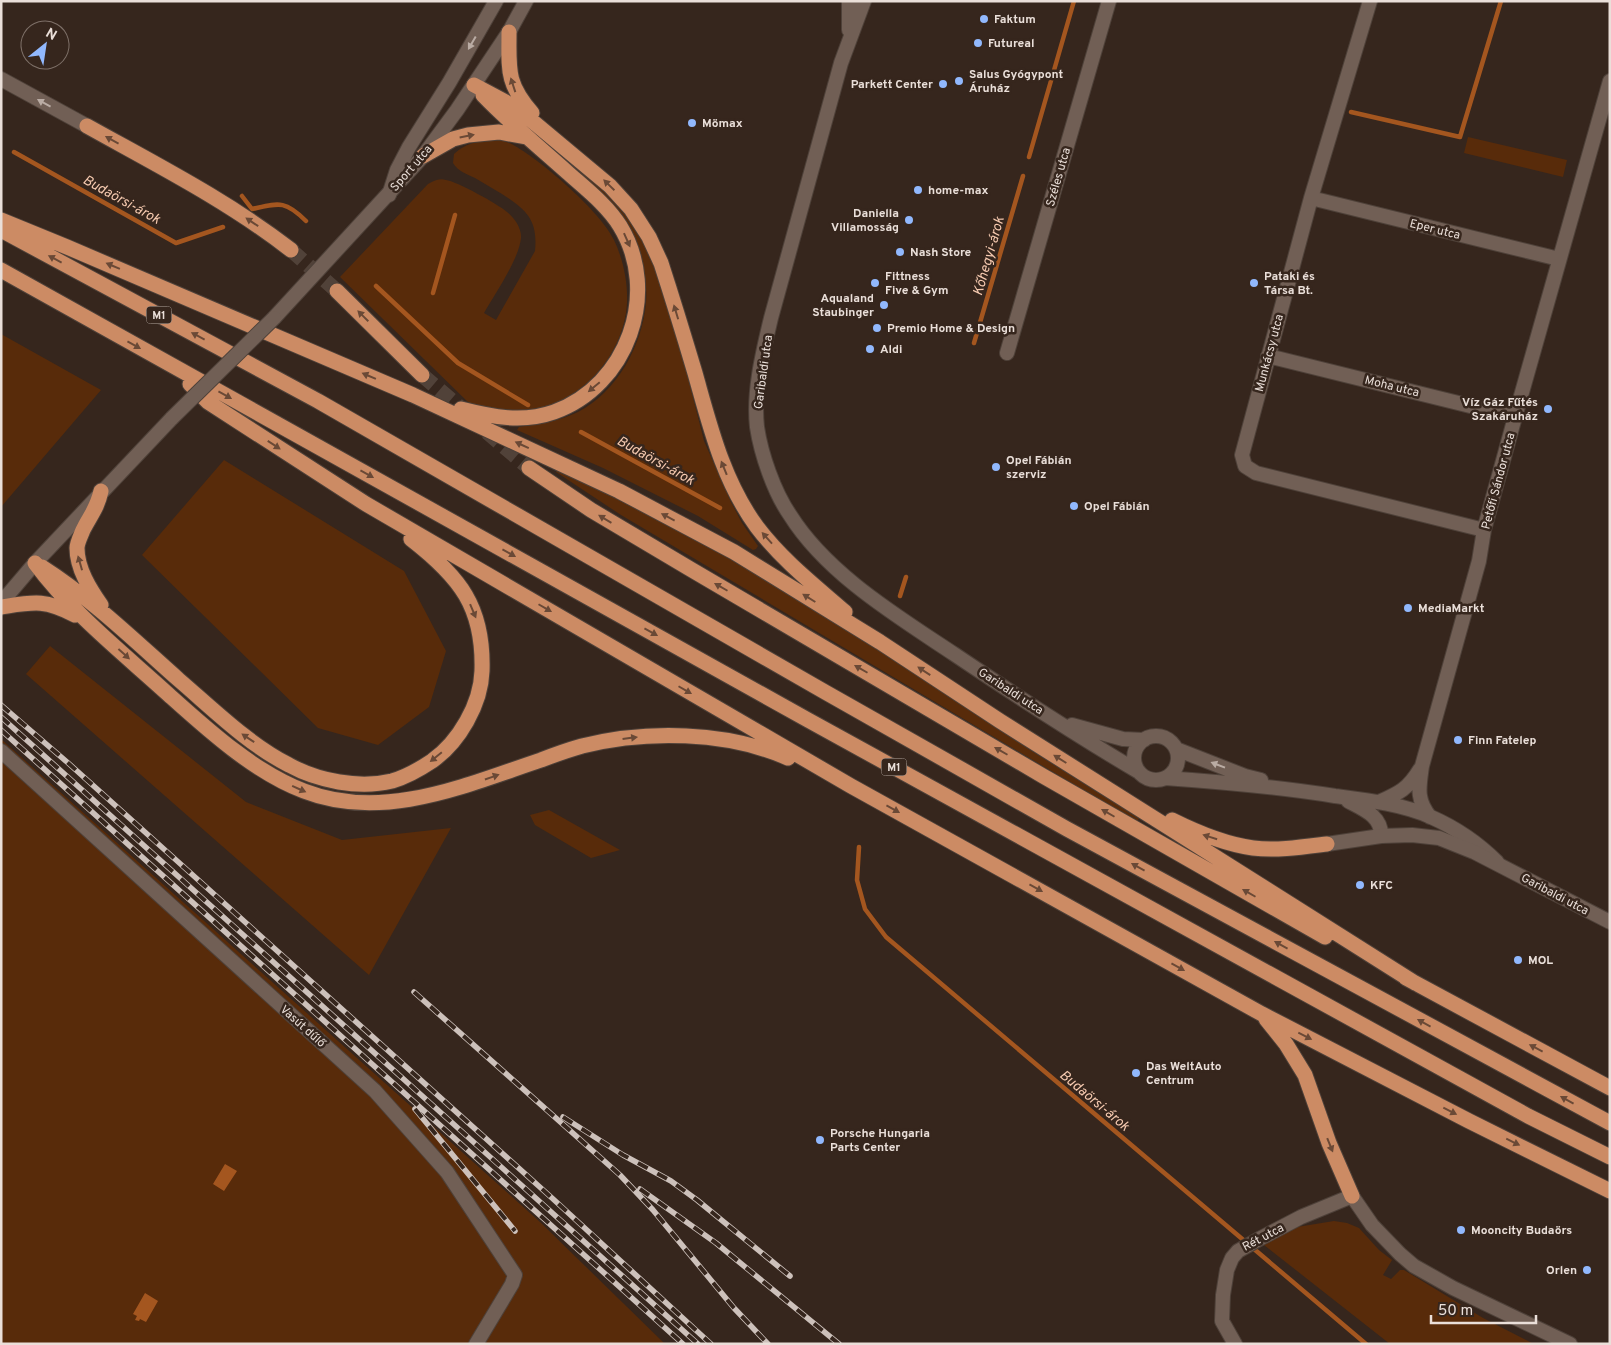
<svg xmlns="http://www.w3.org/2000/svg" width="1611" height="1345" viewBox="0 0 1611 1345" font-family="Overpass,sans-serif">
  <rect width="100%" height="100%" fill="#36261d"/>
  <!-- green -->
  <path fill="#582b0a" d="M 511,111 L 599,186 L 627,217 L 651,255 L 677,334 L 704,441 L 731,502 L 742,523 L 758,546 L 756,549 L 753,550 L 698,516 L 603,468 L 517,430 L 519,427 C 538,424 560,421 578,412 C 617,392 642,346 646,303 C 648,282 642,262 635,243 L 522,126 Z
    M 1468,137 L 1567,160 L 1563,177 L 1464,153 Z
    M 498,139 C 504,141 510,143 515,146 C 543,162 601,212 614,240 C 623,259 628,282 627,303 C 624,355 582,402 530,411 C 510,414 490,409 470,404 L 340,277 L 428,184 C 434,181 438,178 446,180 C 456,181 498,204 507,212 C 514,217 522,229 521,238 C 519,259 495,294 484,313 L 496,320 L 535,251 C 538,220 527,210 502,194 C 493,189 484,183 475,178 C 466,174 458,171 453,163 L 454,154 C 467,142 480,141 498,139 Z
    M 1,334 L 101,390 L 1,507 Z
    M 224,460 L 404,571 L 446,651 L 429,707 L 378,745 L 318,728 L 142,555 Z
    M 560,466 L 683,529 L 836,621 L 1027,748 L 1139,818 L 1137,822 L 621,515 L 556,472 Z
    M 50,646 L 246,802 L 342,840 L 451,828 L 369,975 L 26,674 Z
    M 1,739 L 540,1222 L 665,1344 L 1,1344 Z
    M 549,810 L 620,850 L 591,858 L 535,825 L 530,815 Z
    M 1334,1221 L 1347,1223 L 1359,1228 L 1379,1250 L 1392,1260 L 1383,1275 L 1391,1279 L 1400,1270 L 1404,1270 L 1483,1318 L 1534,1344 L 1390,1344 L 1264,1245 L 1291,1228 Z"/>
  <!-- water -->
  <path fill="#a4561f" d="M 225,1164 L 237,1171 L 224,1191 L 213,1184 Z
    M 145,1293 L 158,1301 L 146,1322 L 140,1319 L 139,1321 L 135,1320 L 137,1316 L 133,1314 Z"/>
  <g fill="none" stroke-linecap="round" stroke-linejoin="round">
    <!-- stream -->
    <path stroke="#a4561f" stroke-width="4.5" d="M 1351,112 L 1460,137 L 1501,1
      M 14,152 L 176,243 L 223,227
      M 1029,157 L 1074,1
      M 242,196 L 252,209 C 279,203 285,200 306,221
      M 376,286 L 458,363 L 528,405
      M 433,293 L 455,215
      M 974,343 L 1023,176
      M 581,432 L 720,508
      M 900,596 L 906,577
      M 859,847 L 857,880 L 865,909 L 886,937 L 1366,1344"/>
    <!-- motorway-tunnel -->
    <path stroke="#514239" stroke-width="15" stroke-dasharray="15 8" stroke-linecap="butt" d="M 291,250 L 337,291
      M 422,375 L 470,416
      M 487,432 L 529,468"/>
    <defs>
      <path id="minor" d="M 864,1 L 841,63 L 771,318 C 763,352 753,391 757,427 C 761,454 774,492 790,515 C 827,574 897,616 954,654 C 1015,695 1076,735 1139,772
        M 1370,1 L 1311,198 L 1242,455 L 1245,466 L 1256,473 L 1484,530
        M 849,30 L 849,1
        M 1,79 L 87,126
        M 389,195 L 397,170 L 409,147 L 449,83 L 496,1
        M 1311,198 L 1559,259
        M 1007,353 L 1109,1
        M 1268,356 L 1515,417
        M 1072,725 L 1123,739 L 1144,740
        M1134 758a22 22 0 1 1 44 0a22 22 0 1 1-44 0Z
        M 1176,749 L 1245,776 L 1261,780
        M 1,751 L 375,1091 L 447,1172 L 515,1275 L 512,1284 L 476,1344
        M 1165,778 C 1222,782 1279,787 1335,796 C 1366,800 1402,804 1431,817 C 1456,828 1478,843 1497,862
        M 1348,801 C 1363,809 1382,816 1381,836
        M 1379,802 C 1399,793 1408,789 1420,769
        M 1430,817 C 1416,799 1419,788 1422,766 L 1479,561 L 1484,530 L 1515,417 L 1610,81
        M 1235,1344 L 1222,1321 L 1223,1295 L 1227,1270 L 1232,1258 L 1238,1251 L 1261,1238 L 1301,1217 L 1352,1196"/>
      <path id="tertiary" d="M 1327,844 L 1381,836 L 1412,835 L 1439,838 L 1474,852 L 1610,922
        M 1352,1196 L 1372,1225 L 1400,1254 L 1414,1266 L 1453,1288 L 1570,1344"/>
      <path id="secondary" d="M 274,318 L 423,156 L 457,110 L 509,32 L 526,1
        M 1,603 L 35,563 L 172,418"/>
      <path id="motorway" d="M 509,32 C 509,70 506,83 532,113
        M 474,85 L 504,101 L 525,115 L 610,186 L 631,209 L 649,237 L 661,263 C 673,300 684,336 695,373 C 710,426 723,481 757,527 C 782,560 814,585 845,612
        M 87,126 C 157,165 228,201 291,250
        M 423,156 L 453,139 L 468,135 L 499,132 L 526,137
        M 1,220 L 67,247 L 413,395 L 619,491 L 734,552 L 880,642 L 1000,721 L 1415,983
        M 1,230 L 318,401 L 825,692 L 1067,829 L 1610,1123
        M 1,270 L 808,720 L 1528,1116 L 1610,1157
        M 337,291 L 422,375
        M 190,384 L 208,402 L 366,504 L 851,786 L 1262,1014 L 1469,1121 L 1610,1191
        M 461,409 C 492,417 523,423 554,412 C 627,386 661,293 620,226 C 607,205 586,189 567,172 C 539,147 510,123 483,95
        M 529,468 L 591,510 L 692,570 L 1043,776 L 1325,937
        M 35,563 C 72,613 123,653 169,695 C 208,730 254,772 304,791 C 383,822 466,785 541,760 C 554,755 568,750 582,746 C 646,730 726,731 788,758
        M 42,567 C 92,599 135,641 179,680 C 214,710 248,744 289,765 C 318,781 359,789 392,781 C 406,777 420,769 432,761 C 459,742 481,704 482,671 C 484,607 460,577 411,539
        M 101,605 C 90,589 77,569 77,548 C 77,543 81,535 83,530 C 91,514 97,509 101,491
        M 1,607 C 34,602 44,599 75,615
        M 1172,820 C 1198,833 1224,844 1253,848 C 1276,851 1303,847 1327,844
        M 1406,978 L 1610,1088
        M 1266,1019 L 1286,1044 L 1305,1075 L 1329,1143 L 1352,1196"/>
    </defs>
    <!-- minor casing -->
    <use href="#minor" stroke="#4e4139" stroke-width="16"/>
    <!-- tertiary casing -->
    <use href="#tertiary" stroke="#4e4139" stroke-width="16"/>
    <!-- secondary casing -->
    <use href="#secondary" stroke="#4e4139" stroke-width="16"/>
    <!-- motorway casing -->
    <use href="#motorway" stroke="#4e4139" stroke-width="17"/>
    <!-- minor -->
    <use href="#minor" stroke="#715f55" stroke-width="14"/>
    <!-- tertiary -->
    <use href="#tertiary" stroke="#715f55" stroke-width="14"/>
    <!-- secondary -->
    <use href="#secondary" stroke="#715f55" stroke-width="14"/>
    <!-- motorway -->
    <use href="#motorway" stroke="#cc8b64" stroke-width="15"/>
    <defs>
      <path id="rail" d="M 1,705 L 67,762 L 552,1198 L 711,1344
        M 1,717 L 698,1344
        M 1,730 L 683,1344
        M 414,992 L 620,1175 L 653,1210 L 734,1308 L 768,1344
        M 415,1109 L 515,1231
        M 563,1117 L 623,1155 L 671,1181 L 697,1200 L 790,1276
        M 640,1189 L 716,1243 L 839,1344"/>
    </defs>
    <!-- rail casing -->
    <use href="#rail" stroke="#cdc1bb" stroke-width="5.5"/>
    <!-- rail -->
    <use href="#rail" stroke="#36261d" stroke-width="4" stroke-dasharray="11" stroke-linecap="butt"/>
    <defs>
      <path id="secondary-bridge" d="M 172,418 L 274,318"/>
    </defs>
    <!-- secondary-bridge casing -->
    <use href="#secondary-bridge" stroke="#4e4139" stroke-width="16" stroke-linecap="butt"/>
    <!-- secondary-bridge -->
    <use href="#secondary-bridge" stroke="#715f55" stroke-width="14"/>
  </g>
  <!-- one-way arrows -->
  <defs><path id="oneway-solid" d="M-6-.8H1V-3.2L6.5 0L1 3.2V.8H-6Z" transform="scale(1.25)"/></defs>
  <g fill="#baaca4">
    <use href="#oneway-solid" transform="translate(472 43) rotate(120)"/>
    <use href="#oneway-solid" transform="translate(44 103) rotate(-151)"/>
    <use href="#oneway-solid" transform="translate(1218 765) rotate(-159)"/>
  </g>
  <g fill="#6a4936">
    <use href="#oneway-solid" transform="translate(513 85) rotate(-108)"/>
    <use href="#oneway-solid" transform="translate(467 136) rotate(-11)"/>
    <use href="#oneway-solid" transform="translate(112 140) rotate(-151)"/>
    <use href="#oneway-solid" transform="translate(609 185) rotate(-136)"/>
    <use href="#oneway-solid" transform="translate(252 222) rotate(-146)"/>
    <use href="#oneway-solid" transform="translate(627 240) rotate(66)"/>
    <use href="#oneway-solid" transform="translate(55 259) rotate(-152)"/>
    <use href="#oneway-solid" transform="translate(113 266) rotate(-157)"/>
    <use href="#oneway-solid" transform="translate(676 312) rotate(-107)"/>
    <use href="#oneway-solid" transform="translate(363 316) rotate(-135)"/>
    <use href="#oneway-solid" transform="translate(198 336) rotate(-152)"/>
    <use href="#oneway-solid" transform="translate(134 345) rotate(29)"/>
    <use href="#oneway-solid" transform="translate(369 376) rotate(-157)"/>
    <use href="#oneway-solid" transform="translate(594 387) rotate(140)"/>
    <use href="#oneway-solid" transform="translate(225 395) rotate(29)"/>
    <use href="#oneway-solid" transform="translate(274 445) rotate(33)"/>
    <use href="#oneway-solid" transform="translate(522 445) rotate(-155)"/>
    <use href="#oneway-solid" transform="translate(724 468) rotate(-112)"/>
    <use href="#oneway-solid" transform="translate(367 474) rotate(29)"/>
    <use href="#oneway-solid" transform="translate(668 517) rotate(-152)"/>
    <use href="#oneway-solid" transform="translate(605 519) rotate(-149)"/>
    <use href="#oneway-solid" transform="translate(767 538) rotate(-132)"/>
    <use href="#oneway-solid" transform="translate(509 553) rotate(29)"/>
    <use href="#oneway-solid" transform="translate(80 563) rotate(-106)"/>
    <use href="#oneway-solid" transform="translate(721 587) rotate(-150)"/>
    <use href="#oneway-solid" transform="translate(809 598) rotate(-148)"/>
    <use href="#oneway-solid" transform="translate(545 608) rotate(30)"/>
    <use href="#oneway-solid" transform="translate(473 611) rotate(67)"/>
    <use href="#oneway-solid" transform="translate(651 632) rotate(29)"/>
    <use href="#oneway-solid" transform="translate(124 654) rotate(42)"/>
    <use href="#oneway-solid" transform="translate(861 669) rotate(-150)"/>
    <use href="#oneway-solid" transform="translate(924 671) rotate(-147)"/>
    <use href="#oneway-solid" transform="translate(685 690) rotate(30)"/>
    <use href="#oneway-solid" transform="translate(248 738) rotate(-146)"/>
    <use href="#oneway-solid" transform="translate(630 738) rotate(-7)"/>
    <use href="#oneway-solid" transform="translate(1001 751) rotate(-150)"/>
    <use href="#oneway-solid" transform="translate(436 757) rotate(141)"/>
    <use href="#oneway-solid" transform="translate(1060 759) rotate(-148)"/>
    <use href="#oneway-solid" transform="translate(492 777) rotate(-19)"/>
    <use href="#oneway-solid" transform="translate(299 789) rotate(24)"/>
    <use href="#oneway-solid" transform="translate(893 809) rotate(29)"/>
    <use href="#oneway-solid" transform="translate(1108 813) rotate(-150)"/>
    <use href="#oneway-solid" transform="translate(1210 837) rotate(-162)"/>
    <use href="#oneway-solid" transform="translate(1138 867) rotate(-151)"/>
    <use href="#oneway-solid" transform="translate(1036 888) rotate(29)"/>
    <use href="#oneway-solid" transform="translate(1249 893) rotate(-150)"/>
    <use href="#oneway-solid" transform="translate(1281 945) rotate(-151)"/>
    <use href="#oneway-solid" transform="translate(1178 967) rotate(29)"/>
    <use href="#oneway-solid" transform="translate(1424 1023) rotate(-151)"/>
    <use href="#oneway-solid" transform="translate(1305 1036) rotate(27)"/>
    <use href="#oneway-solid" transform="translate(1536 1048) rotate(-152)"/>
    <use href="#oneway-solid" transform="translate(1567 1100) rotate(-151)"/>
    <use href="#oneway-solid" transform="translate(1450 1111) rotate(27)"/>
    <use href="#oneway-solid" transform="translate(1513 1142) rotate(26)"/>
    <use href="#oneway-solid" transform="translate(1330 1145) rotate(68)"/>
  </g>
  <!-- markers -->
  <g fill="#91b8fd" stroke="#36261d" stroke-width="2">
    <circle cx="984" cy="19" r="5"/>
    <circle cx="978" cy="43" r="5"/>
    <circle cx="959" cy="81" r="5"/>
    <circle cx="943" cy="84" r="5"/>
    <circle cx="692" cy="123" r="5"/>
    <circle cx="918" cy="190" r="5"/>
    <circle cx="909" cy="220" r="5"/>
    <circle cx="900" cy="252" r="5"/>
    <circle cx="875" cy="283" r="5"/>
    <circle cx="1254" cy="283" r="5"/>
    <circle cx="884" cy="305" r="5"/>
    <circle cx="877" cy="328" r="5"/>
    <circle cx="870" cy="349" r="5"/>
    <circle cx="1548" cy="409" r="5"/>
    <circle cx="996" cy="467" r="5"/>
    <circle cx="1074" cy="506" r="5"/>
    <circle cx="1408" cy="608" r="5"/>
    <circle cx="1458" cy="740" r="5"/>
    <circle cx="1360" cy="885" r="5"/>
    <circle cx="1518" cy="960" r="5"/>
    <circle cx="1136" cy="1073" r="5"/>
    <circle cx="820" cy="1140" r="5"/>
    <circle cx="1461" cy="1230" r="5"/>
    <circle cx="1587" cy="1270" r="5"/>
  </g>
  <g text-anchor="middle" stroke-width="5" stroke-linejoin="round" paint-order="stroke">
    <!-- shield labels -->
    <g fill="#36261d" stroke="#b4a8a1" stroke-width="1">
      <rect x="146.5" y="306.5" width="25" height="17" rx="4"/>
      <rect x="881.5" y="758.5" width="25" height="17" rx="4"/>
    </g>
    <g font-size="11" font-weight="bold" fill="#eadfd9">
      <text x="159" y="319">M1</text>
      <text x="894" y="771">M1</text>
    </g>
    <!-- poi labels -->
    <g font-size="12" font-weight="bold" fill="#eadfd9" stroke="#36261d" text-anchor="start">
      <text x="994" y="23">Faktum</text>
      <text x="988" y="47">Futureal</text>
      <text x="969" y="78">Salus Gyógypont<tspan x="969" dy="14">Áruház</tspan></text>
      <text x="933" y="88" text-anchor="end">Parkett Center</text>
      <text x="702" y="127">Mömax</text>
      <text x="928" y="194">home-max</text>
      <text x="899" y="217" text-anchor="end">Daniella<tspan x="899" dy="14">Villamosság</tspan></text>
      <text x="910" y="256">Nash Store</text>
      <text x="885" y="280">Fittness<tspan x="885" dy="14">Five &amp; Gym</tspan></text>
      <text x="1264" y="280">Pataki és<tspan x="1264" dy="14">Társa Bt.</tspan></text>
      <text x="874" y="302" text-anchor="end">Aqualand<tspan x="874" dy="14">Staubinger</tspan></text>
      <text x="887" y="332">Premio Home &amp; Design</text>
      <text x="880" y="353">Aldi</text>
      <text x="1538" y="406" text-anchor="end">Víz Gáz Fűtés<tspan x="1538" dy="14">Szakáruház</tspan></text>
      <text x="1006" y="464">Opel Fábián<tspan x="1006" dy="14">szerviz</tspan></text>
      <text x="1084" y="510">Opel Fábián</text>
      <text x="1418" y="612">MediaMarkt</text>
      <text x="1468" y="744">Finn Fatelep</text>
      <text x="1370" y="889">KFC</text>
      <text x="1528" y="964">MOL</text>
      <text x="1146" y="1070">Das WeltAuto<tspan x="1146" dy="14">Centrum</tspan></text>
      <text x="830" y="1137">Porsche Hungaria<tspan x="830" dy="14">Parts Center</tspan></text>
      <text x="1471" y="1234">Mooncity Budaörs</text>
      <text x="1577" y="1274" text-anchor="end">Orlen</text>
    </g>
    <!-- street labels -->
    <g font-size="12" fill="#eadfd9" stroke="#36261d">
      <text transform="translate(411 168) rotate(-49)" y="4">Sport utca</text>
      <text transform="translate(1058 177) rotate(-74)" y="4">Széles utca</text>
      <text transform="translate(1435 229) rotate(14)" y="4">Eper utca</text>
      <text transform="translate(1269 353) rotate(-75)" y="4">Munkácsy utca</text>
      <text transform="translate(763 372) rotate(-82)" y="4">Garibaldi utca</text>
      <text transform="translate(1392 386) rotate(14)" y="4">Moha utca</text>
      <text transform="translate(1498 481) rotate(-75)" y="4">Petőfi Sándor utca</text>
      <text transform="translate(1011 691) rotate(33)" y="4">Garibaldi utca</text>
      <text transform="translate(1555 894) rotate(28)" y="4">Garibaldi utca</text>
      <text transform="translate(303 1026) rotate(42)" y="4">Vasút dűlő</text>
      <text transform="translate(1263 1237) rotate(-28)" y="4">Rét utca</text>
    </g>
    <!-- water labels -->
    <g font-size="14" font-style="italic" fill="#f6cab0" stroke="#36261d">
      <text transform="translate(122 199) rotate(29)" y="5">Budaörsi-árok</text>
      <text transform="translate(988 256) rotate(-74)" y="5">Kőhegyi-árok</text>
      <text transform="translate(656 460) rotate(29)" y="5">Budaörsi-árok</text>
      <text transform="translate(1095 1100) rotate(40)" y="5">Budaörsi-árok</text>
    </g>
  </g>
  <!-- border -->
  <rect width="1611" height="1345" fill="none" stroke="#eadfd9" stroke-width="5"/>
  <!-- north arrow -->
  <g transform="translate(45 45) rotate(30)"><circle r="24" fill="#36261d" stroke="#7e7068"/>
  <path d="M0-4L9 19L0 12L-9 19Z" fill="#91b8fd"/>
  <text y="-8" font-size="14" font-weight="bold" text-anchor="middle" fill="#eadfd9">N</text>
  </g>
  <!-- scale -->
  <path d="M1431 1315v8h105v-8" fill="none" stroke="#eadfd9" stroke-width="2.5"/>
  <text x="1438" y="1315" font-size="15" fill="#eadfd9" stroke="#36261d" stroke-width="4" paint-order="stroke">50 m</text>
</svg>
